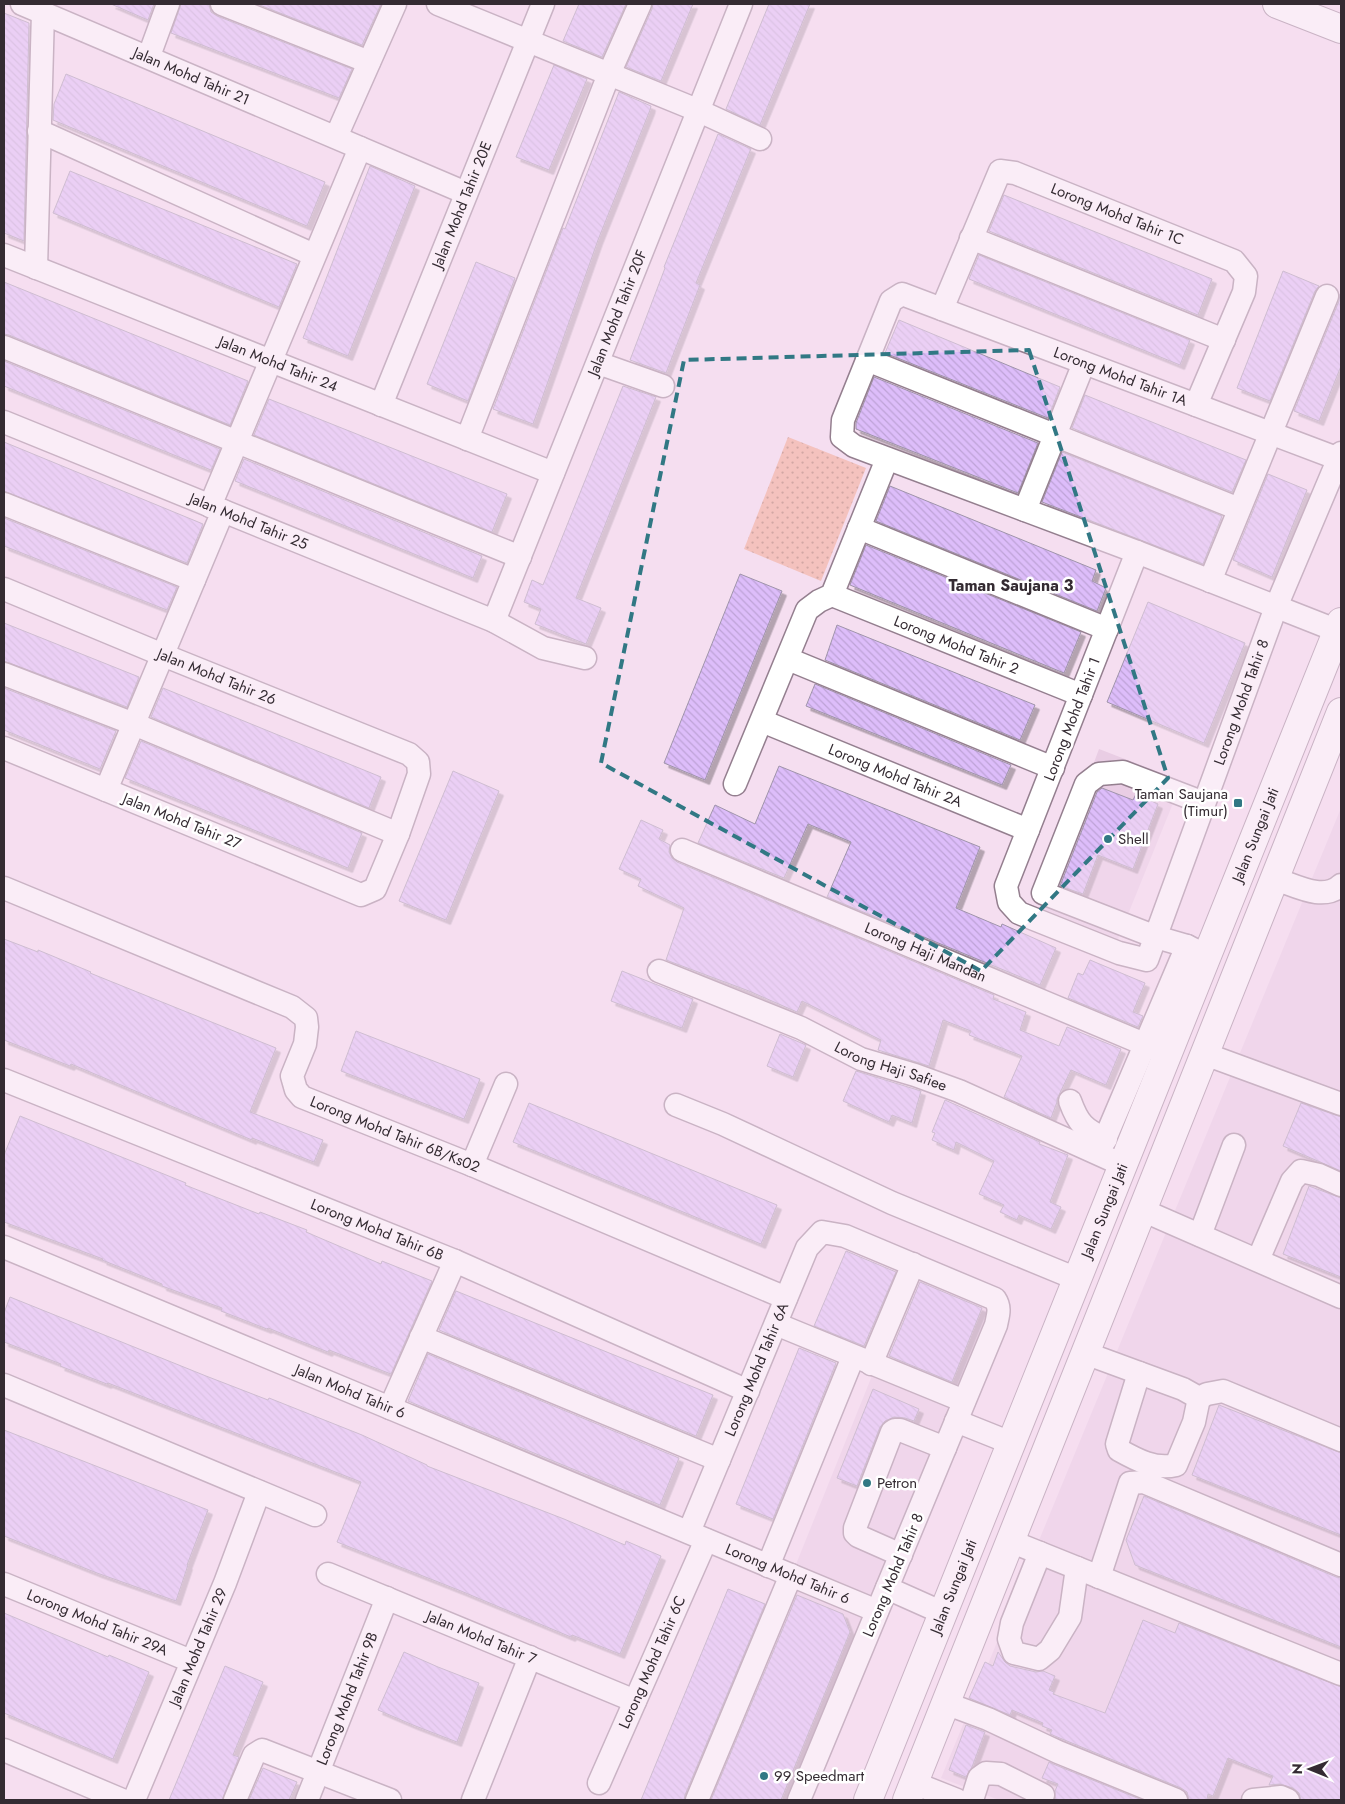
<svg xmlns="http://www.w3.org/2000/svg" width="1345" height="1804" viewBox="0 0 1345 1804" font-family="Jost,sans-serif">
  <defs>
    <pattern id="park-dots" width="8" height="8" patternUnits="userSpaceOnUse" patternTransform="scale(1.25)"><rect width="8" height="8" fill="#f4c2be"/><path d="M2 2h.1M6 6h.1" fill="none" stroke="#d2a7a4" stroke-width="1.8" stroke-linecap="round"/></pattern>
    <pattern id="building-back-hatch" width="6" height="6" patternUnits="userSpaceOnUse" patternTransform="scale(1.25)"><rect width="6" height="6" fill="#ddbdfa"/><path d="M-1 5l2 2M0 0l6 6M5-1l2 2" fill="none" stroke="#bea3d7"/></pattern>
    <filter id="shadow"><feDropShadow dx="4.5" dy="4.5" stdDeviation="0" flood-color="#0004"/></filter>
  </defs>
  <rect width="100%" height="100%" fill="#f5def0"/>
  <!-- built -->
  <path fill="#e9cde4" d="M 1099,749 L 1182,781 L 1118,939 L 1040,908 Z
    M 1341,808 L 1341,1800 L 999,1800 L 941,1778 Z
    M 915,1269 L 988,1300 L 990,1316 L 791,1800 L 701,1800 Z"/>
  <!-- park -->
  <path fill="url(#park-dots)" d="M 788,437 L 866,468 L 821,581 L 744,549 Z"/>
  <!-- building -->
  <path fill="url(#building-back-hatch)" stroke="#9f94aa" filter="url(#shadow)" d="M 111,4 L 154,4 L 148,20 Z
    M 181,4 L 209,4 L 211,12 L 217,16 L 352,69 L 339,98 L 171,33 Z
    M 257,4 L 381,4 L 362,45 Z
    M 579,4 L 626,4 L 602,57 L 563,41 Z
    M 653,4 L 693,4 L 661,81 L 626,67 L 652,9 Z
    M 769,4 L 810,4 L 760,125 L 726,109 Z
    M 4,13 L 29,23 L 24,241 L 4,233 Z
    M 554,65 L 587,79 L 549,170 L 516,157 Z
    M 66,74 L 325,182 L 307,226 L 53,120 L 54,104 Z
    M 619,92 L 651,106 L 650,110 L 598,240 L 533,424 L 493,409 L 563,228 L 565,229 Z
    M 718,134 L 751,149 L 750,151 L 696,283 L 700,285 L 666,373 L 630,360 L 665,268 L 664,267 Z
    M 370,166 L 415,186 L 348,356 L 303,338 Z
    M 70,171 L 297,264 L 279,307 L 53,213 Z
    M 1004,195 L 1212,279 L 1198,315 L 989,231 Z
    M 979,255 L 1190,340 L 1180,365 L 969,279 Z
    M 476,262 L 515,278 L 468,401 L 427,384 Z
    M 1283,271 L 1319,286 L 1315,291 L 1270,401 L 1237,388 Z
    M 4,282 L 248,381 L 230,425 L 9,335 L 4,334 Z
    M 1340,294 L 1341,295 L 1341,366 L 1319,421 L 1294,411 L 1339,301 Z
    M 899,320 L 1060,387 L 1048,418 L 885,353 Z
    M 4,361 L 220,449 L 211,470 L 4,386 Z
    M 874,377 L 1038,443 L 1018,493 L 856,429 L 856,423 Z
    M 623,386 L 656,397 L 576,598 L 601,608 L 586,644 L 535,624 L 541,609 L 524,602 L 532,580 L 543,585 Z
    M 1085,395 L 1246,460 L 1232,492 L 1072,428 Z
    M 269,399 L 507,494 L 492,532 L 254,435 Z
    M 4,442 L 203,524 L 187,563 L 4,491 Z
    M 1062,452 L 1222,516 L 1203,564 L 1042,502 Z
    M 244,459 L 482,556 L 473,578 L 235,481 Z
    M 1268,474 L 1307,490 L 1272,577 L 1233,560 Z
    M 890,486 L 1096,570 L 1092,581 L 1106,588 L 1097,611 L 876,521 Z
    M 4,518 L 177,587 L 167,610 L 4,546 Z
    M 866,545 L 1081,632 L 1064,673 L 850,585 Z
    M 740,574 L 782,591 L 705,780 L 664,763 Z
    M 1148,602 L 1245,643 L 1204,743 L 1107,702 Z
    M 4,623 L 139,677 L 127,707 L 4,661 Z
    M 837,625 L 1035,705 L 1020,740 L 825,660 Z
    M 815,684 L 1011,765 L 1002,785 L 806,706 Z
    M 4,688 L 116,731 L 100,769 L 4,730 Z
    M 163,688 L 381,777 L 369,808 L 151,717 Z
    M 141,741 L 362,833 L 348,868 L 125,778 Z
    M 779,766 L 980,847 L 956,908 L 1001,927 L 1002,924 L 1056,948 L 1040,985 L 827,897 L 851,842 L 835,835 L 808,824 L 784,878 L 698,843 L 715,805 L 755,824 Z
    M 453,771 L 499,791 L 446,920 L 399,901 Z
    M 1102,788 L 1133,800 L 1136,794 L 1158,804 L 1133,869 L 1098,855 L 1083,894 L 1060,886 L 1097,792 Z
    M 641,820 L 663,830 L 659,839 L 670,845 L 669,852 L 672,858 L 677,862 L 994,995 L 993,999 L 1026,1012 L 1020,1030 L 1059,1046 L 1067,1027 L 1121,1049 L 1106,1085 L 1071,1070 L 1057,1099 L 1057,1102 L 1051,1118 L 1004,1097 L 1022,1056 L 969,1035 L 971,1031 L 943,1020 L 929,1066 L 878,1050 L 881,1040 L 802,1001 L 797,1012 L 749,991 L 666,960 L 684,908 L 638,886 L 641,879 L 619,869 Z
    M 4,939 L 38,952 L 38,950 L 91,972 L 90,973 L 276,1048 L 250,1112 L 323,1140 L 314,1162 L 252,1138 L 252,1140 L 71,1064 L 70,1066 L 4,1040 Z
    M 1090,960 L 1145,983 L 1133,1012 L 1143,1016 L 1138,1027 L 1068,998 L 1078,973 L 1083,975 Z
    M 622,971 L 693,999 L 682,1028 L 611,1001 Z
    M 356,1031 L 480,1079 L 464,1119 L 341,1071 Z
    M 780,1034 L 806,1045 L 793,1077 L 767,1066 Z
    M 856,1071 L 921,1091 L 912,1123 L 892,1115 L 889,1122 L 843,1101 Z
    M 945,1100 L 1040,1142 L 1039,1144 L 1068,1155 L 1050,1202 L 1061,1207 L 1051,1229 L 1019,1215 L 1017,1220 L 1000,1212 L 1004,1205 L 979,1194 L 994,1161 L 956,1142 L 954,1150 L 932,1140 L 935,1133 L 932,1132 Z
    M 529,1103 L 777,1205 L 761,1244 L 513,1142 Z
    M 1301,1103 L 1341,1117 L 1341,1171 L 1283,1146 Z
    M 20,1116 L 186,1183 L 185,1185 L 259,1214 L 260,1212 L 307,1230 L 306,1232 L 381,1264 L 382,1261 L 432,1281 L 391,1374 L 329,1350 L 328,1352 L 268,1328 L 267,1329 L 221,1311 L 222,1308 L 162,1286 L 162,1284 L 102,1260 L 103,1259 L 4,1222 L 4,1155 Z
    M 1309,1186 L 1341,1198 L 1341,1277 L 1283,1254 Z
    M 846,1251 L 896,1272 L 864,1346 L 814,1326 Z
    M 920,1282 L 982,1308 L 952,1382 L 889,1356 Z
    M 456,1291 L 713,1395 L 696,1436 L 439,1330 Z
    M 10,1297 L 206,1376 L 268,1400 L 269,1398 L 362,1435 L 427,1465 L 427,1466 L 564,1519 L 625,1545 L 626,1541 L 661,1556 L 620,1654 L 572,1635 L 571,1637 L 461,1591 L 337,1542 L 361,1482 L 108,1383 L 107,1384 L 60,1366 L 61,1364 L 4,1342 L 4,1313 Z
    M 799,1348 L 836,1363 L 773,1519 L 736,1504 Z
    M 428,1354 L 679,1458 L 660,1505 L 408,1401 Z
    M 873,1389 L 919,1409 L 914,1421 L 905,1418 L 894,1417 L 885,1421 L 880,1427 L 857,1486 L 837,1478 Z
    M 1219,1405 L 1341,1453 L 1341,1535 L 1192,1475 Z
    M 4,1430 L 208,1510 L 187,1565 L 188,1565 L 176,1601 L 97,1573 L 4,1536 Z
    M 1144,1496 L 1336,1577 L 1341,1578 L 1341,1647 L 1135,1565 L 1126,1540 Z
    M 728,1589 L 765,1604 L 685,1795 L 684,1800 L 641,1800 Z
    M 797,1595 L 843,1614 L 850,1632 L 781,1800 L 711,1800 Z
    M 4,1613 L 108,1657 L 109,1655 L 149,1672 L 113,1759 L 4,1713 Z
    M 1143,1620 L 1175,1633 L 1179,1623 L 1341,1687 L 1341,1800 L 1301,1800 L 1299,1793 L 1293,1788 L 1280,1784 L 1269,1785 L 1273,1776 L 1228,1758 L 1213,1796 L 1208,1794 L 1207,1800 L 1189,1800 L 1187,1792 L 1181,1788 L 1050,1734 L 1052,1730 L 1042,1726 L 1043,1723 L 1012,1710 L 1010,1715 L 969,1698 L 985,1662 L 993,1666 L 998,1652 L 1005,1662 L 1010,1666 L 1036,1672 L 1043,1671 L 1055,1676 L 1049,1690 L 1054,1692 L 1053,1694 L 1105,1713 Z
    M 404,1652 L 438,1667 L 479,1683 L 457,1742 L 413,1725 L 378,1710 Z
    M 225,1666 L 263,1682 L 233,1755 L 239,1757 L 222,1800 L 169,1800 Z
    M 966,1725 L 985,1732 L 972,1767 L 966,1777 L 949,1770 Z
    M 1049,1762 L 1053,1764 L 1142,1800 L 1055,1800 L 1055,1791 L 1058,1784 L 1042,1778 Z
    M 263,1768 L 297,1782 L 289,1800 L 249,1800 Z"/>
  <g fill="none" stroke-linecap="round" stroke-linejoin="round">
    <defs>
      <g id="minor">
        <path id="s1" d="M 22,4 L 466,193"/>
        <path d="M 222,4 L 369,62"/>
        <path d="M 438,4 L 697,110 L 760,139"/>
        <path d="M 149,56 L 168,4"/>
        <path d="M 39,131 L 314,255"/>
        <path d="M 336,137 L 395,4"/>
        <path d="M 971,238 L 1224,340"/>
        <path id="s2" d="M 4,255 L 553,473"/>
        <path d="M 36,268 L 43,12"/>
        <path id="s3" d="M 942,309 L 1000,171 L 1015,173 L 1234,261 L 1246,276 L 1244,292 L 1196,405"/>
        <path d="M 4,347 L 520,557"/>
        <path d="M 867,360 L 1239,509"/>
        <path d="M 598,363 L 663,386"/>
        <path id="s4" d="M 381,405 L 543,4"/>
        <path id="s5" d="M 4,422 L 494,621 L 543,648 L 585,658"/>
        <path d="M 467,439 L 609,74 L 640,4"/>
        <path d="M 4,504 L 194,580"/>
        <path d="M 210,506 L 360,148"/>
        <path d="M 1025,510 L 1084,363"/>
        <path d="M 859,528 L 1107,629"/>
        <path id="s6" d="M 1137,552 L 1006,886 L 1009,902 L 1019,913 L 1119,953 L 1147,960 L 1276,607 L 1341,453"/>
        <path d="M 1210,581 L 1327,296"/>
        <path id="s7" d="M 4,589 L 163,655 L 409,754 L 418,762 L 419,774 L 398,834 L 375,889 L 361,895 L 4,748"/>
        <path id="s8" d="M 832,595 L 1081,695"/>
        <path id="s9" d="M 494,621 L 741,4"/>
        <path id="s10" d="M 1338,631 L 1137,552 L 854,446 L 842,437 L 843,420 L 891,301 L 902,294 L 1339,459"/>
        <path d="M 788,659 L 1053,768"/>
        <path d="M 4,674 L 134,724 L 398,834"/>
        <path id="s11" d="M 762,721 L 1028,830"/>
        <path d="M 735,784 L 807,610 L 819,601 L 832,595 L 887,459"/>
        <path d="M 106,790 L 223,511"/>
        <path d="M 1204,803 L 1123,772 L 1099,774 L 1086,784 L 1043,893 L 1156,937 L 1187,946 L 1207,956"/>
        <path id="s12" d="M 682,850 L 1168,1054"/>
        <path d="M 1275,879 C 1295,885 1323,902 1341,885"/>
        <path id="s13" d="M 4,888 L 292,1007 L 306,1018 L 307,1027 L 305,1044 L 292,1076 L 296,1090 L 302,1097 L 472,1165 L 786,1298"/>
        <path id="s14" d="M 659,971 L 801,1028 L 861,1059 L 915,1075 L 959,1091 L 1123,1165"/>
        <path d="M 1205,1054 L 1341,1104"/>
        <path id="s15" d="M 4,1080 L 455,1261 L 748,1391"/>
        <path d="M 1070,1101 C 1078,1123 1084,1130 1106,1139"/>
        <path d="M 676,1105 L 723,1124 L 892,1203 L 1077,1279"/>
        <path d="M 1099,1153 L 1187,946"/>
        <path d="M 472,1165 L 506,1084"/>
        <path d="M 1142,1210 L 1341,1297"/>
        <path d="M 1200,1235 L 1234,1145"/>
        <path id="s16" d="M 4,1247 L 877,1611"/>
        <path d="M 1258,1260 L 1292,1181 L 1301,1171 L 1319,1175 L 1341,1185"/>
        <path d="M 776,1324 L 964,1401"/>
        <path d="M 421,1337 L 719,1460"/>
        <path d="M 1085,1353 L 1183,1389 L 1199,1398 L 1207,1394 L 1223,1391 L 1341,1440"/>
        <path d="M 871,1364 L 913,1264"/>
        <path d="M 1139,1373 L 1117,1444 L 1119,1450 C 1137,1460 1155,1470 1176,1465 L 1194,1422 L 1199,1398"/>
        <path d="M 4,1385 L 315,1515"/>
        <path d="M 390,1408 L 455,1261"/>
        <path d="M 956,1421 L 1011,1443"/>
        <path id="s17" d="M 689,1532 L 807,1248 L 822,1232 L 845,1236 L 995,1299 C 1001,1308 998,1315 996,1325 L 799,1800"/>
        <path d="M 1010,1541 L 1341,1674"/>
        <path d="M 1040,1553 L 1012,1623 L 1009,1639 L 1014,1653 L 1039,1659 L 1050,1650 L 1070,1617 L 1077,1568"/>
        <path d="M 901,1555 L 858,1536 L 855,1533 L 855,1528 L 892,1432 L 895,1430 L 900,1430 L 945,1448"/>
        <path d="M 768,1566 L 853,1357"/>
        <path id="s18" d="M 328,1574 L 635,1701"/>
        <path d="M 1099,1577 L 1130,1483 L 1144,1482 L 1341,1565"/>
        <path id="s19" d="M 4,1584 L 191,1661"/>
        <path d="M 887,1588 L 943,1613"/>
        <path d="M 945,1703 L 988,1719 L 1058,1752 L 1176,1800"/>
        <path d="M 4,1750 L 122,1800"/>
        <path id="s20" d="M 599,1783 L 706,1540"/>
        <path d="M 914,1783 L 957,1800"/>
        <path id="s21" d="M 134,1800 L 225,1583 L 259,1492"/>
        <path d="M 235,1800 L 254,1755 L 262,1750 L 390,1800"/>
        <path id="s22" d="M 307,1800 L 387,1598"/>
        <path d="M 473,1800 L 530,1657"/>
        <path d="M 697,1800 L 791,1575"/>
        <path d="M 972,1800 L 979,1778 L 986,1773 L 1001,1774 L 1043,1795"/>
        <path d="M 1253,1800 L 1281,1797 L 1288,1800"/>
      </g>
      <g id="major">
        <path d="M 1277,4 L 1341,29"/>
        <path id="s23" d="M 868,1800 L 1341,622"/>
        <path d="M 907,1800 L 1341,712"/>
      </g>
    </defs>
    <!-- minor casing -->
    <use href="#minor" stroke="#947f8f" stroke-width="25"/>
    <!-- major casing -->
    <use href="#major" stroke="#947f8f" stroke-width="30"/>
    <!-- minor -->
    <use href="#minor" stroke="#fff" stroke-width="22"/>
    <!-- major -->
    <use href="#major" stroke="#fff" stroke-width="28"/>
  </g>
  <!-- marked area -->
  <path d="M0 0H1345V1804H0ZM 1029,350 L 1168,778 L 981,971 L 601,763 L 684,360 Z" fill="#f5def0" fill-opacity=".55" fill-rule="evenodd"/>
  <path fill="none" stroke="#317884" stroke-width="4" stroke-dasharray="10 6" stroke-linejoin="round" d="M 1029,350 L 1168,778 L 981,971 L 601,763 L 684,360 Z"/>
  <!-- markers -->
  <g fill="#317884" stroke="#fff" stroke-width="2">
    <rect x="1233" y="798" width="10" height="10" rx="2.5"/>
    <circle cx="1108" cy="839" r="5"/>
    <circle cx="867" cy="1483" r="5"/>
    <circle cx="764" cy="1776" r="5"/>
  </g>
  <g text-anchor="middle" stroke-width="5" stroke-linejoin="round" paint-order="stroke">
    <!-- street labels -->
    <g font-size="15" fill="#342b32" stroke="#fff">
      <text dy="5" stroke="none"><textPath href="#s1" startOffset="184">Jalan Mohd Tahir 21</textPath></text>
      <text dy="5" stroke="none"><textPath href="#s4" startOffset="216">Jalan Mohd Tahir 20E</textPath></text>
      <text dy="5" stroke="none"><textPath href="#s3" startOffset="275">Lorong Mohd Tahir 1C</textPath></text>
      <text dy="5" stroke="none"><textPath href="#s9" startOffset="332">Jalan Mohd Tahir 20F</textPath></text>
      <text dy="5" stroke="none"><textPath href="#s2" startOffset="295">Jalan Mohd Tahir 24</textPath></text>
      <text dy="5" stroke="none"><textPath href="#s10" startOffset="925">Lorong Mohd Tahir 1A</textPath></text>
      <text dy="5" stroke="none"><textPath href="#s5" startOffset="264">Jalan Mohd Tahir 25</textPath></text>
      <text dy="5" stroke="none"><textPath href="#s8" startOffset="134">Lorong Mohd Tahir 2</textPath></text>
      <text dy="5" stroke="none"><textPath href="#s7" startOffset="230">Jalan Mohd Tahir 26</textPath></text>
      <text dy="5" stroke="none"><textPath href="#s6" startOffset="801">Lorong Mohd Tahir 8</textPath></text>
      <text transform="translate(1072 719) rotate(-69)" y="5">Lorong Mohd Tahir 1</text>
      <text dy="5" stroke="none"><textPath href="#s11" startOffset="144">Lorong Mohd Tahir 2A</textPath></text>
      <text transform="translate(182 821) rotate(22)" y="5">Jalan Mohd Tahir 27</text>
      <text dy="5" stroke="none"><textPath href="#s23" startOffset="1040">Jalan Sungai Jati</textPath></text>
      <text dy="5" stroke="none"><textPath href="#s12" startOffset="264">Lorong Haji Mandan</textPath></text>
      <text dy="5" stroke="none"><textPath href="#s14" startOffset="251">Lorong Haji Safiee</textPath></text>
      <text dy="5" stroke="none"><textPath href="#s13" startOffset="514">Lorong Mohd Tahir 6B/Ks02</textPath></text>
      <text dy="5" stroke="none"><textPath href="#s23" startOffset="635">Jalan Sungai Jati</textPath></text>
      <text dy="5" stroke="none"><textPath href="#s15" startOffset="402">Lorong Mohd Tahir 6B</textPath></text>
      <text dy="5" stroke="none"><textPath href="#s17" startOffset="176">Lorong Mohd Tahir 6A</textPath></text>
      <text dy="5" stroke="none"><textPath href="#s16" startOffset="375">Jalan Mohd Tahir 6</textPath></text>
      <text dy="5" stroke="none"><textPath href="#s16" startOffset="849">Lorong Mohd Tahir 6</textPath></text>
      <text transform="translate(893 1575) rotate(-67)" y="5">Lorong Mohd Tahir 8</text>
      <text dy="5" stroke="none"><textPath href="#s23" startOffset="230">Jalan Sungai Jati</textPath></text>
      <text dy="5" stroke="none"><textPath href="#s19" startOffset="101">Lorong Mohd Tahir 29A</textPath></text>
      <text dy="5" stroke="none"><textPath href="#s18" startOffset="166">Jalan Mohd Tahir 7</textPath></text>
      <text dy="5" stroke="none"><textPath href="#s21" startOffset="166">Jalan Mohd Tahir 29</textPath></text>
      <text dy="5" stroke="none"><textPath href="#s20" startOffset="132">Lorong Mohd Tahir 6C</textPath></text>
      <text dy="5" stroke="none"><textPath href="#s22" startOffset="109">Lorong Mohd Tahir 9B</textPath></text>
    </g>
    <!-- poi labels -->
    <g font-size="15" fill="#342b32" stroke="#fff" text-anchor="start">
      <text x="1228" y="799" text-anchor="end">Taman Saujana<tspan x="1228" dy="17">(Timur)</tspan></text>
      <text x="1118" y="844">Shell</text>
      <text x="877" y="1488">Petron</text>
      <text x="774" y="1781">99 Speedmart</text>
    </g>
    <!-- neighbourhood labels -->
    <g font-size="16" font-weight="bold" fill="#342b32" stroke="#fff">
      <text x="1011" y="591">Taman Saujana 3</text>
    </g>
  </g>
  <!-- border -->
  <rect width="1345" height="1804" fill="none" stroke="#342b32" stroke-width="10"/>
  <!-- north arrow -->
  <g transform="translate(1310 1769) rotate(271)" stroke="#ffffff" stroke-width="4" paint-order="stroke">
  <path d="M0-4L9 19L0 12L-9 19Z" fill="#342b32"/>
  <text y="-8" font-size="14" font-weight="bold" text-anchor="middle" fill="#342b32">N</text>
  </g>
</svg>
